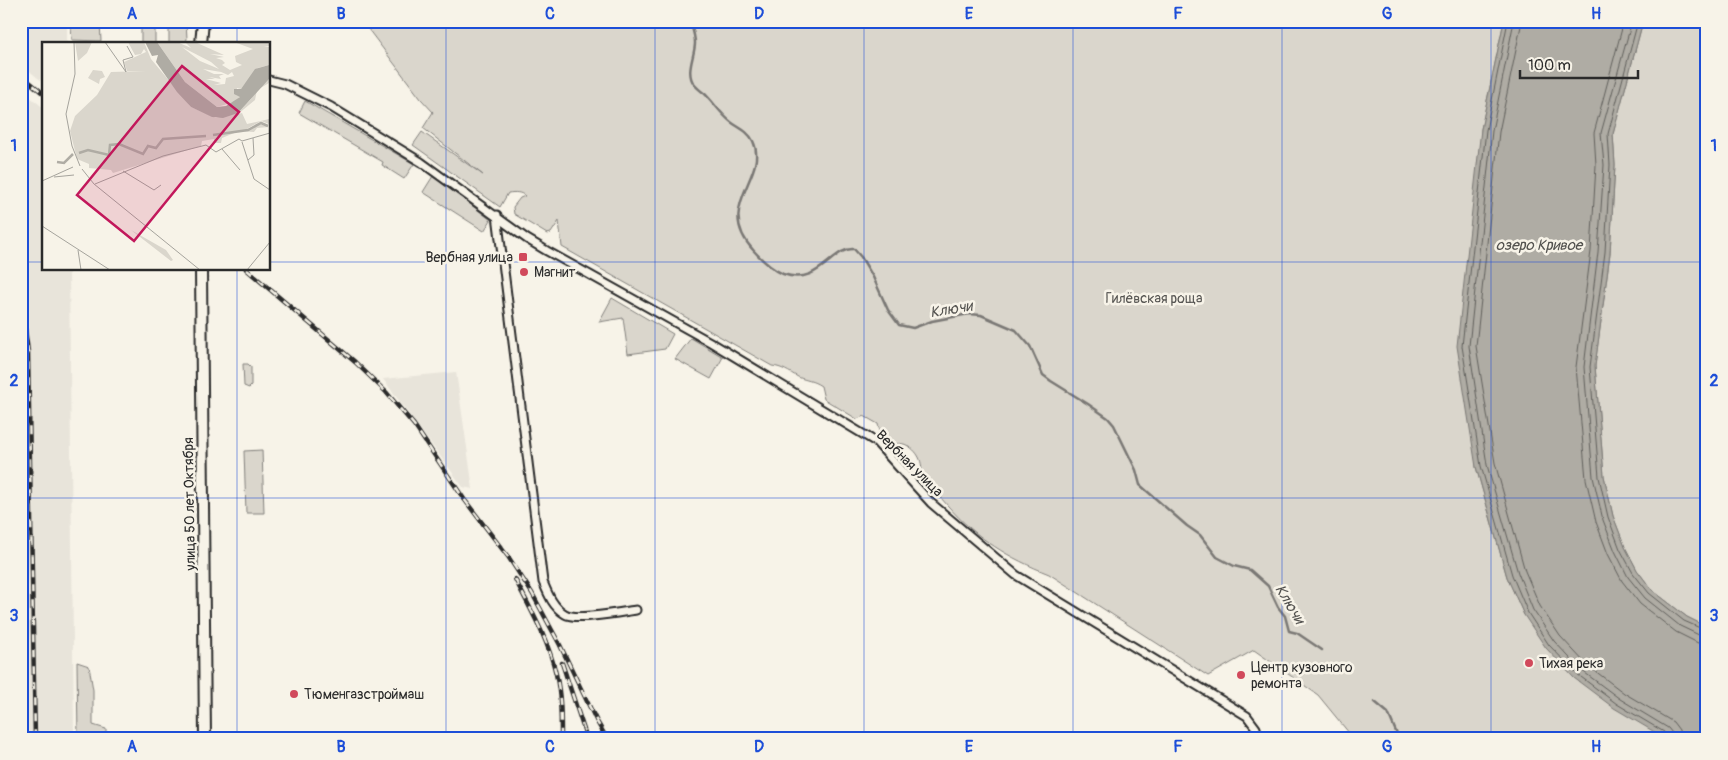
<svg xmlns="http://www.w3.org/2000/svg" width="1728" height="760" viewBox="0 0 1728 760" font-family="Pangolin,sans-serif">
  <rect width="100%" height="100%" fill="#f7f3e8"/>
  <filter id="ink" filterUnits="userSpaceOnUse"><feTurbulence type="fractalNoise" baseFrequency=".02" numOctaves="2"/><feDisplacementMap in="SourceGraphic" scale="10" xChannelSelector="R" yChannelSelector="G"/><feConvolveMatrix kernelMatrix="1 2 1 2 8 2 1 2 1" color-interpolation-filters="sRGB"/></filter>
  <g filter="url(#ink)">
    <!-- built -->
    <path fill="#e8e4da" d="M 21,21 L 63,21 L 63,25 L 67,27 L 67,44 L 44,44 L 44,83 L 21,64 Z
      M 21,90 L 44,108 L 44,269 L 69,269 L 74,739 L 21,739 Z
      M 456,372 L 473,489 L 463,487 L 383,379 Z"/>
    <!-- green -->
    <path fill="#dad6cc" stroke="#82807c" d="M 66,21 L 100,21 L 101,41 L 72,40 L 71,28 Z
      M 169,21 L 186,21 L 187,39 L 185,44 L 169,44 Z
      M 362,21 L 1504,21 L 1481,129 L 1476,467 L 1507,577 L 1524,615 L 1666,739 L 1354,739 L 1318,695 L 1254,650 L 1208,676 L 1049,574 C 1009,558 977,539 948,506 C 938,496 931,483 921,473 C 924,460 915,448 904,444 C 900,443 895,445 891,443 C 884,440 879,431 878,424 L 864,416 L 857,419 L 824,399 L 821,386 C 812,380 807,381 798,377 C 789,372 782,367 772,366 L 562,247 L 559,221 L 551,233 L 547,234 L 514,214 L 513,207 L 520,198 L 525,196 C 521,192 515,192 508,193 L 500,207 L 413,145 L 422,132 L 483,175 L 423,128 L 433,112 L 421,99 Z
      M 1643,21 L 1707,21 L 1707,627 L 1687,617 L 1652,590 L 1637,570 L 1625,547 L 1613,516 L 1604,476 L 1595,366 L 1610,253 L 1615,165 L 1613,134 Z
      M 141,22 L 155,22 L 155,44 L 141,44 Z
      M 305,101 L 414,164 L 404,179 L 382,165 L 383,162 L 299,113 Z
      M 433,176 L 491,220 L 484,231 L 423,192 Z
      M 612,298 L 673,334 L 665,349 L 628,354 L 623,318 L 599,322 Z
      M 691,338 L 723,357 L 711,379 L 675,359 Z
      M 243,364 L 248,364 L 251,367 L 251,386 L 249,388 L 244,386 Z
      M 262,450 L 264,513 L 246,513 L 244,451 Z
      M 77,662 L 89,666 L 93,690 L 93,725 L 106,729 L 106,739 L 78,739 Z"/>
    <!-- water -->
    <path fill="#afaca4" stroke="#7a7874" d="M 1504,21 L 1643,21 L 1613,134 L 1615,165 L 1610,253 L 1595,366 L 1604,476 L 1613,516 L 1625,547 L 1637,570 L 1652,590 L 1687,617 L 1707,627 L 1707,739 L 1663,737 L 1614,708 L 1574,678 L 1546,648 L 1524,615 L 1507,577 L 1476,467 L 1457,346 L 1481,129 Z"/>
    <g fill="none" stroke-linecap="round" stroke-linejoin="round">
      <!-- shore -->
      <path stroke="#605f5b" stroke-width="1" d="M 1508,21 L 1486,130 L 1462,346 L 1481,466 L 1512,575 L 1528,613 L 1549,645 L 1577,674 L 1617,704 L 1664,732 L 1666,739
        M 1514,21 L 1492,131 L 1469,346 L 1487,465 L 1518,573 L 1533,610 L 1554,641 L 1581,670 L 1620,699 L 1668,728 L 1672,733 L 1673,739
        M 1522,21 L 1499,132 L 1476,346 L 1495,463 L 1525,571 L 1540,606 L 1560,636 L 1586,664 L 1624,693 L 1673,722 L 1679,730 L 1680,739
        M 1624,21 L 1594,133 L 1596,165 L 1591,251 L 1576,367 L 1586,479 L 1596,522 L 1608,554 L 1622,581 L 1640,604 L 1676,632 L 1698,643 L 1707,645
        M 1632,21 L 1601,133 L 1604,165 L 1598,252 L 1584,367 L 1593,477 L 1603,520 L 1615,551 L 1628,577 L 1645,598 L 1680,626 L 1701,636 L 1707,637
        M 1638,21 L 1608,134 L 1610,165 L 1605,252 L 1590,367 L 1599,477 L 1608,517 L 1620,549 L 1633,573 L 1649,593 L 1684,621 L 1707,631"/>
      <!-- stream -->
      <path stroke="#7a7874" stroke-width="2.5" d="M 690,21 C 692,28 695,35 695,43 C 695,56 685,72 694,84 C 697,88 701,91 705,94 C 714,103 721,114 731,122 C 739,128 748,131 753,141 C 770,176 712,206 754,251 C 762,260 771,269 783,274 C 819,287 832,247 854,249 L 861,257 L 873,277 L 888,310 L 899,325 L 913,328 L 932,321 L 969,314 L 981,315 L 1016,330 L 1030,346 L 1043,375 L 1051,381 L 1088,404 L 1108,418 L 1114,425 L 1136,470 L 1140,485 L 1187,526 L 1200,535 L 1217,557 L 1234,566 L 1250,570 L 1268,586 L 1278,607 L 1285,616 L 1289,631 L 1297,633 L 1322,650
        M 1375,702 L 1388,713 L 1399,739"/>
      <defs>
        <path id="minor" d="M 269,80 L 285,84 L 331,107 L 421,162 L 527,239 L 547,251 L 712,343 L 876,442 L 931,503 L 1016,575 L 1247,716 L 1256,728 L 1258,739
          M 497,215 L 543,582 C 548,594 553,607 565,614 C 576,621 622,612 636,610"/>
        <path id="secondary" d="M 201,44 L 203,21
          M 201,269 L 205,739"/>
      </defs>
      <!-- minor casing -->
      <use href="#minor" stroke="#2b2b2b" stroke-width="11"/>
      <!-- secondary casing -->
      <use href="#secondary" stroke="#2b2b2b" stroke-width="14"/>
      <!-- minor -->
      <use href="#minor" stroke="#f7f3e8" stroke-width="7"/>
      <!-- secondary -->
      <use href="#secondary" stroke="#f7f3e8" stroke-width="10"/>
      <defs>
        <path id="rail" d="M 21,75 L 44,94
          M 246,269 L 355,362 L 386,392 L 414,425 L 464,499 L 509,558 L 532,593 L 560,645 L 596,720 L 607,739
          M 21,315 L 25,329 L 28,351 L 35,739
          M 515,579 C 531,610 548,639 556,674 C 561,695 561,717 561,739
          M 562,663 L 587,739"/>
      </defs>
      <!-- rail casing -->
      <use href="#rail" stroke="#2b2b2b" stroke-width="4.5"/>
      <!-- rail -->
      <use href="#rail" stroke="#f7f3e8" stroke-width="2.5" stroke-dasharray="8" stroke-linecap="butt"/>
    </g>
  </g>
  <!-- grid -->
  <path fill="none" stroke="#1d4ed8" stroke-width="1" stroke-opacity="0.55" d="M 237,21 L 237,44M 446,21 L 446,739M 655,21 L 655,739M 864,21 L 864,739M 1073,21 L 1073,739M 1282,21 L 1282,739M 1491,21 L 1491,739M 21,262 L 44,262M 269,262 L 1707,262M 237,269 L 237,739M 21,498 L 1707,498"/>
  <!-- markers -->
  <g fill="#d1495b" stroke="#f7f3e8" stroke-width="2">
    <rect x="518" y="252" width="10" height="10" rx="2.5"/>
    <circle cx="524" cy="272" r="5"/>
    <circle cx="1529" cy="663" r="5"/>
    <circle cx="1241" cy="675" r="5"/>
    <circle cx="294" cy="694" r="5"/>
  </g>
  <g text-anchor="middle" stroke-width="5" stroke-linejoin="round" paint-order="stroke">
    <!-- poi labels -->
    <g font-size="14" fill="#2b2b2b" stroke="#f7f3e8" text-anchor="start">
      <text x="513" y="262" text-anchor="end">Вербная улица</text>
      <text x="534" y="277">Магнит</text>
      <text x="1539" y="668">Тихая река</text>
      <text x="1251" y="672">Центр кузовного<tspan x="1251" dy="16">ремонта</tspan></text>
      <text x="304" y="699">Тюменгазстроймаш</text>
    </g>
    <!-- park labels -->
    <g font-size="14" fill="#575653" stroke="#f7f3e8">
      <text x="1154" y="303">Гилёвская роща</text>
    </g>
    <!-- street labels -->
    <g font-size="14" fill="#2b2b2b" stroke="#f7f3e8">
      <text transform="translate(910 463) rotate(45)" y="5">Вербная улица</text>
      <text transform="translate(189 504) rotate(-91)" y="5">улица 50 лет Октября</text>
    </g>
    <!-- water labels -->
    <g font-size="15" font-style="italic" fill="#53524f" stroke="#f7f3e8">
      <text x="1539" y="250">озеро Кривое</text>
      <text transform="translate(951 309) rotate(-10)" y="5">Ключи</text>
      <text transform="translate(1290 604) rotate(59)" y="5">Ключи</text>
    </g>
  </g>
  <!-- overview -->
  <g transform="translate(42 42)">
    <rect width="228" height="228" fill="#f7f3e8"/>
    <path d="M 33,0 L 50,0 L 45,11 L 36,19 ZM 86,0 L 102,0 L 109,17 L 149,65 L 174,76 L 196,71 L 209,57 L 215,48 L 219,44 L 227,37 L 227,41 L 215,48 L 213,58 L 196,72 L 200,71 L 205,82 L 227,77 L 227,82 L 219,79 L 201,89 L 218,82 L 227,85 L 215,86 L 212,90 L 197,89 L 180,96 L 179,101 L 172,101 L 172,97 L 160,99 L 159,104 L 71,131 L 69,128 L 47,126 L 47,122 L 35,117 L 28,89 L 33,74 L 55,53 L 69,30 L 104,29 L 85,29 L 82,20 L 104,10 L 102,7 L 99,12 L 93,13 ZM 115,0 L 135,0 L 149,6 L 143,0 L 153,0 L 182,13 L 168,12 L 182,15 L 174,16 L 180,18 L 183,21 L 180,23 L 188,28 L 200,23 L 194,20 L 193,14 L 211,7 L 192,0 L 227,0 L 227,4 L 222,4 L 227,5 L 227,23 L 216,26 L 199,47 L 195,46 L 194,53 L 199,54 L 192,60 L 175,65 L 143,40 ZM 140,5 L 169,20 L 177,27 L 158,19 ZM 154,19 L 186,33 L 190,30 L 192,34 L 184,36 L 183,42 L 172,43 L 179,41 L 164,37 L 173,37 L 167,35 L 179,37 L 177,34 L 182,32 L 172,32 L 161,27 L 179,30 ZM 51,28 L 60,29 L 63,35 L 58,37 L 57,42 L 46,36 ZM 89,188 L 124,208 L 131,218 L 129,219 Z" fill="#dad6cc" fill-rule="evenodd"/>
    <path d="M 103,0 L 115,0 L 143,40 L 175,65 L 184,64 L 198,55 L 192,52 L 192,47 L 199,47 L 213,27 L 227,23 L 227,37 L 196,71 L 181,76 L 170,75 L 149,65 L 135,50 L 114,20 L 116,13 L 110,14 Z" fill="#afaca4"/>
    <path fill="none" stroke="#afaca4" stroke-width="2.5" d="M 171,93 L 206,88 L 219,81 L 226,84M 37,111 L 46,108 L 67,113 L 68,103 L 77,102 L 101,112 L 106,104 L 114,106 L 121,97 L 164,94M 15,120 L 22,121 L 31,112"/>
    <path fill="none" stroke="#a5a39c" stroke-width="1" d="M 32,0 L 33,32 L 24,72 L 30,104 L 38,124M 63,0 L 84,30M 84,30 L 81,18 L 91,15 L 85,4M 200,100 L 212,137 L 228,148M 180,107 L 198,128M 206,118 L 212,113 L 211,96M 40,127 L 52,142 L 158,228M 81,129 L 112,148 L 119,143M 12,135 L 32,133M 0,139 L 31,125M 53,142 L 121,114 L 164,103 L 174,110 L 197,97 L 200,99 L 228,91M 0,184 L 68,228M 36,208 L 39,228M 205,228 L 228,200"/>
    <path fill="#c2185b" fill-opacity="0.15" stroke="#c2185b" stroke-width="2.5" d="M 140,24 L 197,70 L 92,199 L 35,153 Z"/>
    <rect width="228" height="228" fill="none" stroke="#2b2b2b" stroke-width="2.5"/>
  </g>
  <!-- margin -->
  <rect width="1728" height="760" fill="none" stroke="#f7f3e8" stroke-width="55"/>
  <!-- scale -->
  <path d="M1520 70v8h118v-8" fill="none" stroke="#2b2b2b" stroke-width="2.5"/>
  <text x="1528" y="70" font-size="15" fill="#2b2b2b" stroke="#f7f3e8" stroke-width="4" paint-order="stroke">100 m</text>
  <rect x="28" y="28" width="1672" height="704" fill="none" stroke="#1d4ed8" stroke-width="2"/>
  <g font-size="16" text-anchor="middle" font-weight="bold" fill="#1d4ed8">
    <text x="132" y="19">A</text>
    <text x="341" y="19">B</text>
    <text x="550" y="19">C</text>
    <text x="759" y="19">D</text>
    <text x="969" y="19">E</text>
    <text x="1178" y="19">F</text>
    <text x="1387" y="19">G</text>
    <text x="1596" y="19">H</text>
    <text x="14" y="151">1</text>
    <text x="1714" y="151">1</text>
    <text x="14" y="386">2</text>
    <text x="1714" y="386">2</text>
    <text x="14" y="621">3</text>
    <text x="1714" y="621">3</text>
    <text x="132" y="752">A</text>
    <text x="341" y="752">B</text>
    <text x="550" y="752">C</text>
    <text x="759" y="752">D</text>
    <text x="969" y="752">E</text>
    <text x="1178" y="752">F</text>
    <text x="1387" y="752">G</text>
    <text x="1596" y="752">H</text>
  </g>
</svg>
